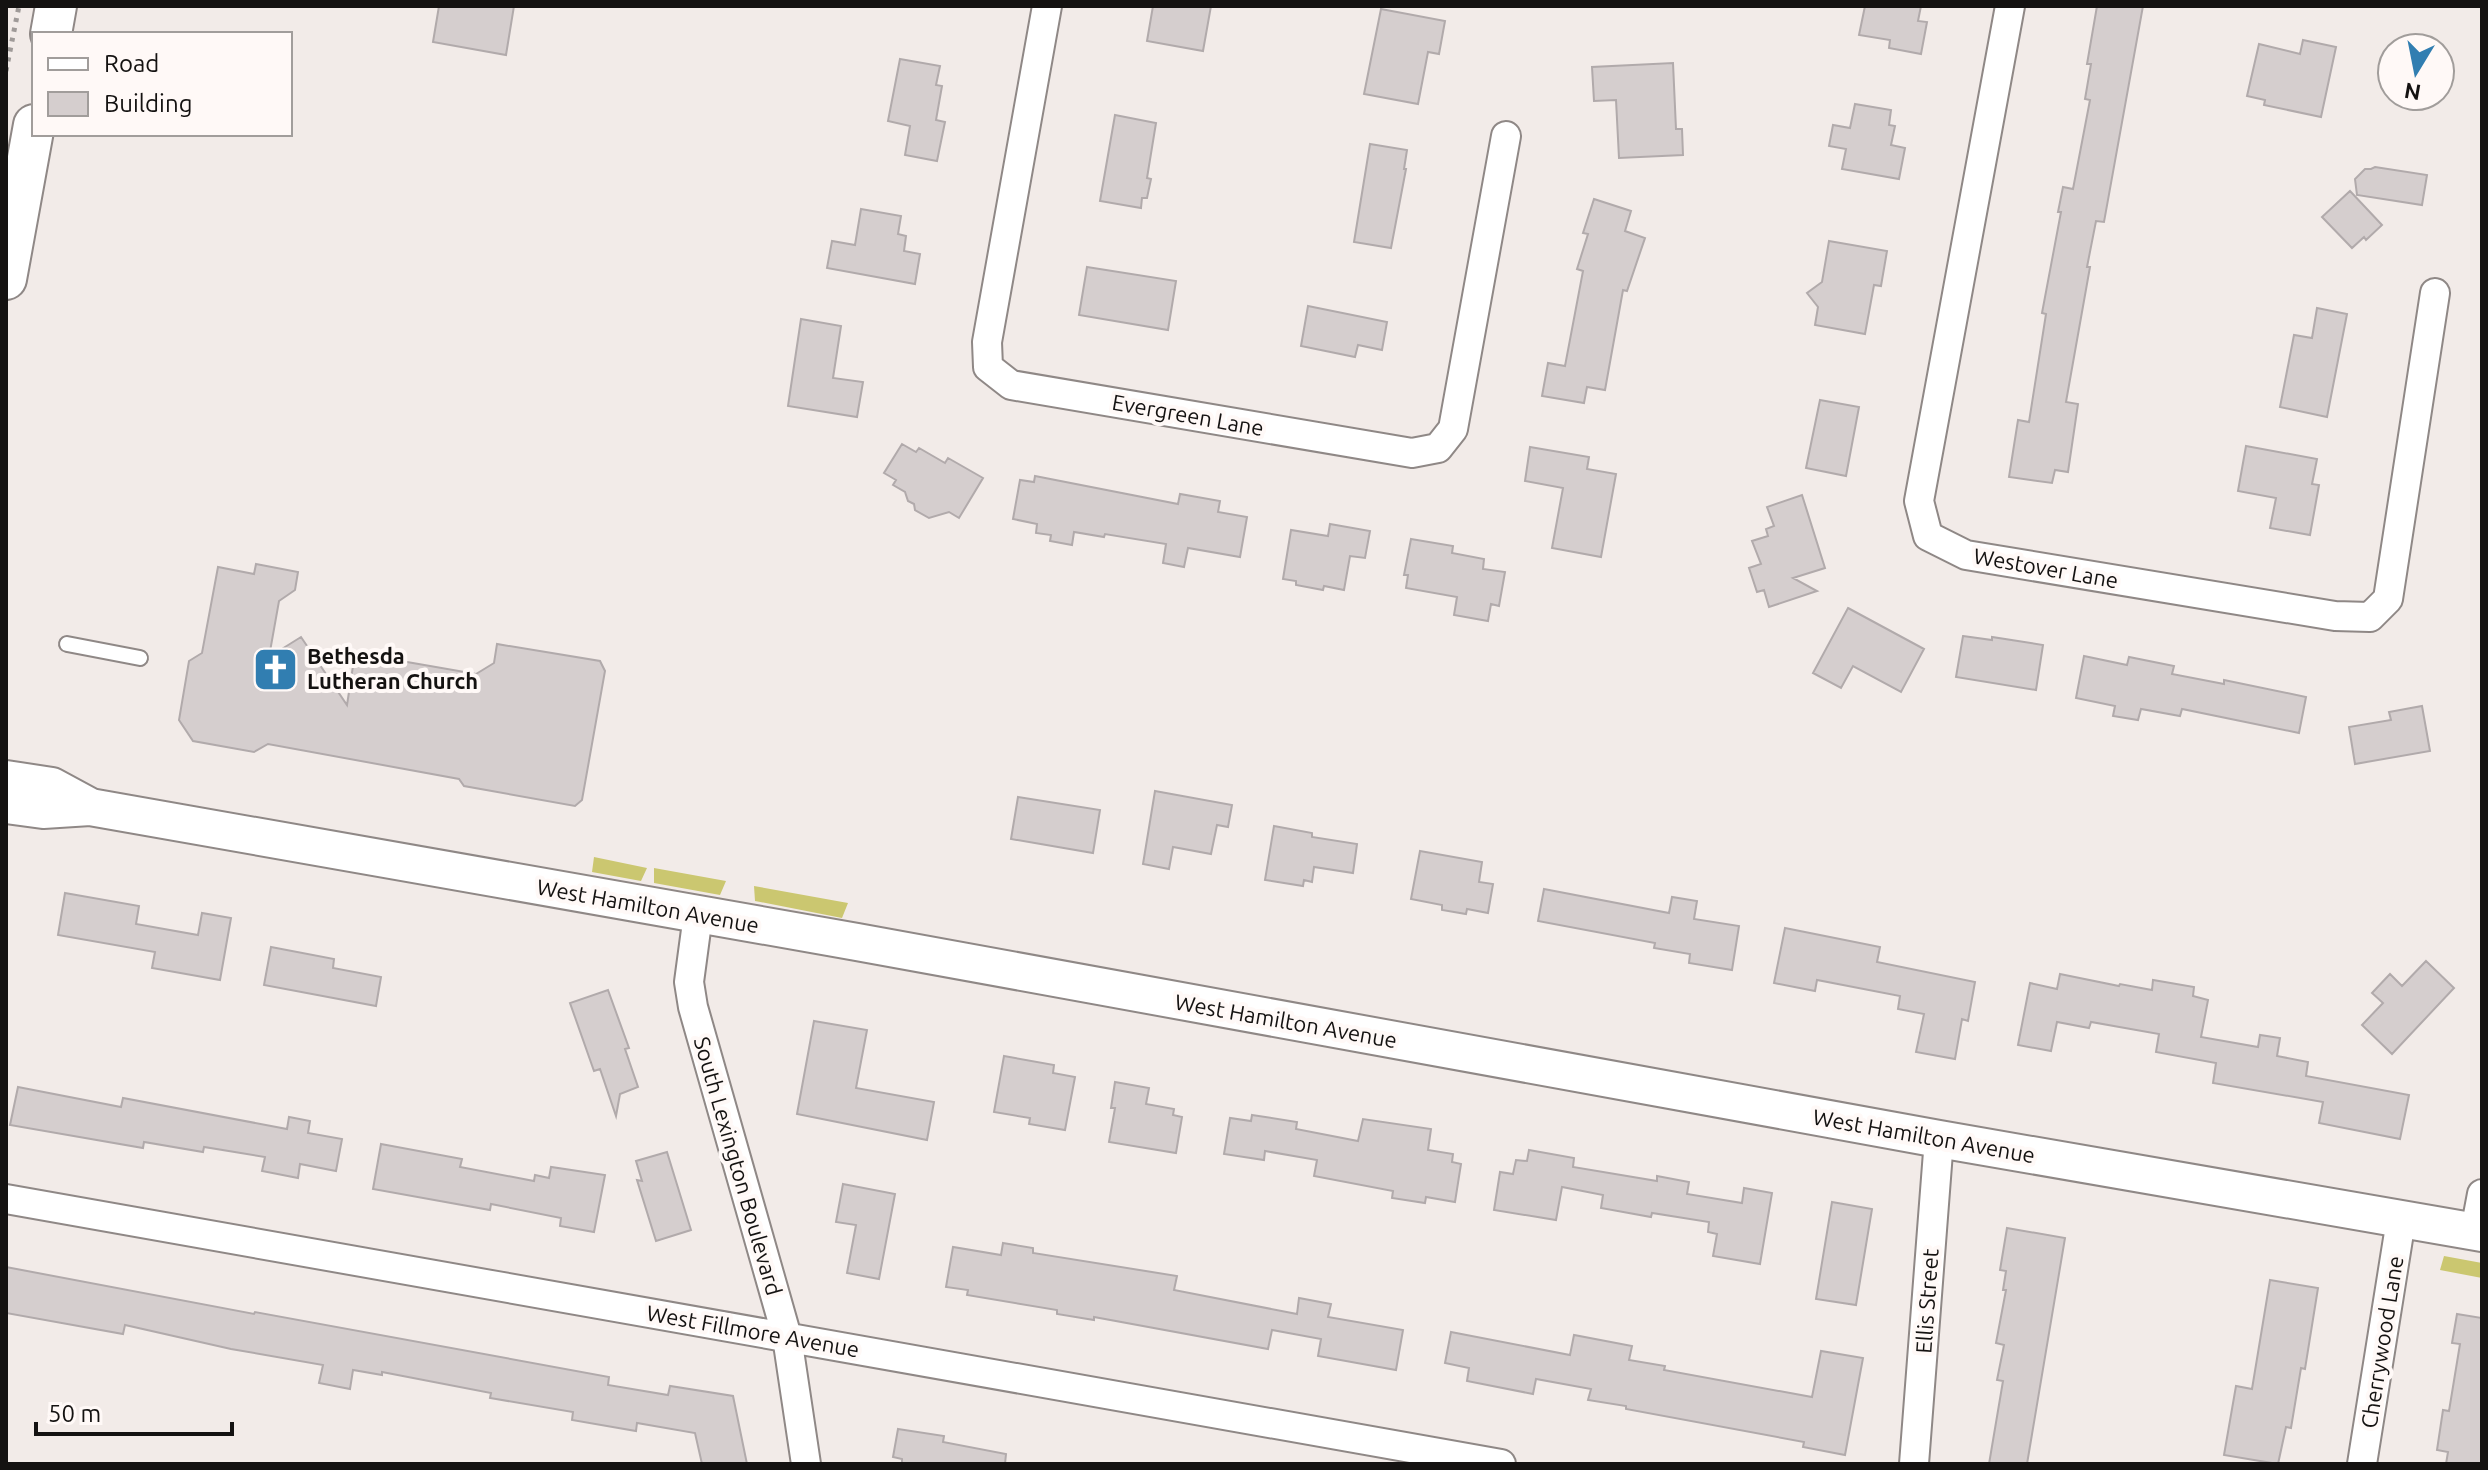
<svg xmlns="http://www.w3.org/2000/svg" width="2488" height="1470" viewBox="0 0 2488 1470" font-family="Ubuntu,sans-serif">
  <rect width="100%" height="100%" fill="#f2ebe8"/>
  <!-- green -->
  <path fill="#cbc770" d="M 594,857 L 647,868 L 641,881 L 592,872 Z
    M 654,868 L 726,881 L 720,895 L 654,883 Z
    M 754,886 L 848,903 L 842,918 L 755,901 Z
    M 2444,1256 L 2482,1263 L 2482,1278 L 2440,1270 Z"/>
  <!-- building -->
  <path fill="#d5cece" stroke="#b1aaab" stroke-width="2" d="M 439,6 L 514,6 L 506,55 L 433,42 Z
    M 1153,6 L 1211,6 L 1203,51 L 1147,41 Z
    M 1865,6 L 1921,6 L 1918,21 L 1927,22 L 1921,54 L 1889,48 L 1890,40 L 1859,35 Z
    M 2097,6 L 2143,6 L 2104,222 L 2096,221 L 2087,267 L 2090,267 L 2066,402 L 2078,404 L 2068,472 L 2055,470 L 2052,483 L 2009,477 L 2018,420 L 2029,422 L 2046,314 L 2042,313 L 2061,212 L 2058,212 L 2063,187 L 2073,189 L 2090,100 L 2085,99 L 2091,64 L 2087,64 Z
    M 1381,9 L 1445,21 L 1439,54 L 1428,52 L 1418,104 L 1364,94 Z
    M 2303,40 L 2336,47 L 2321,117 L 2264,105 L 2265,100 L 2247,96 L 2259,44 L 2300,54 Z
    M 900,59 L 940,66 L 936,85 L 942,86 L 936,120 L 945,122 L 937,161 L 905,155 L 910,126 L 888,121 Z
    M 1673,63 L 1676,129 L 1682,129 L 1683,155 L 1619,158 L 1616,100 L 1594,101 L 1592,67 Z
    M 1855,104 L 1891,110 L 1889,125 L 1895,126 L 1891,145 L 1905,148 L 1899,179 L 1842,169 L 1846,149 L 1829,146 L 1833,125 L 1850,128 Z
    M 1115,115 L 1156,123 L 1147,178 L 1151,179 L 1147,198 L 1142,198 L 1141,208 L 1100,201 Z
    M 1370,144 L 1407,150 L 1404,169 L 1406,169 L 1391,248 L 1354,242 Z
    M 2375,167 L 2427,175 L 2422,205 L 2357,195 L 2355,179 L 2365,169 L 2371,169 Z
    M 2350,191 L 2382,225 L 2366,240 L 2364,237 L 2352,248 L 2322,217 Z
    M 1594,199 L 1631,211 L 1625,231 L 1645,238 L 1627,291 L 1623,290 L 1605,390 L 1587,387 L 1584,403 L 1542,396 L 1548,363 L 1565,366 L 1583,271 L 1577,269 L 1588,234 L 1583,233 Z
    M 861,209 L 901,216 L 898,234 L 906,236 L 904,251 L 920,254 L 915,284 L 827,268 L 832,241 L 855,245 Z
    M 1829,241 L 1887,251 L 1881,286 L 1874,285 L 1865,334 L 1815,325 L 1818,307 L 1807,293 L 1822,282 Z
    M 1087,267 L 1176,281 L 1168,330 L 1079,315 Z
    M 1308,306 L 1387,322 L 1382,350 L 1358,345 L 1355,357 L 1301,346 Z
    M 2317,308 L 2347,314 L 2327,417 L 2280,407 L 2294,335 L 2312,338 Z
    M 801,319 L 841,326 L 833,378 L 863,382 L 857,417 L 788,406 Z
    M 1820,400 L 1859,407 L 1846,476 L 1806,468 Z
    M 902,444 L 916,452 L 919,448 L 945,463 L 948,458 L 983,478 L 959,518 L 949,512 L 929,518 L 915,510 L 914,504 L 908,501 L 905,492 L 893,485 L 896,480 L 884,473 Z
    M 2246,446 L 2317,459 L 2312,484 L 2319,485 L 2310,535 L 2270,528 L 2276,498 L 2238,491 Z
    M 1530,447 L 1589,457 L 1587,469 L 1616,474 L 1601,557 L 1552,548 L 1563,488 L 1525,481 Z
    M 1035,476 L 1178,504 L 1180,494 L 1220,501 L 1218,512 L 1247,517 L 1240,557 L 1188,548 L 1184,567 L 1163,563 L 1166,544 L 1105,534 L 1104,537 L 1074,532 L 1072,545 L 1050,541 L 1051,535 L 1036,533 L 1037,524 L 1013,519 L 1020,480 L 1034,482 Z
    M 1802,495 L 1825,568 L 1793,578 L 1817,591 L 1769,607 L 1764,590 L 1757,592 L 1749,568 L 1761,564 L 1752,541 L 1768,536 L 1766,529 L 1774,526 L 1767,507 Z
    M 1330,524 L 1370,531 L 1365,558 L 1350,556 L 1344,590 L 1324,586 L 1323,590 L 1296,585 L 1296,581 L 1283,579 L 1291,530 L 1328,536 Z
    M 1411,539 L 1453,546 L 1452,553 L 1484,559 L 1483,569 L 1505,572 L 1499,606 L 1491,604 L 1488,621 L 1454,615 L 1457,597 L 1406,588 L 1408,575 L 1404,575 Z
    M 256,564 L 298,572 L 295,590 L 279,601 L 269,657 L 301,637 L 347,705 L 355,653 L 476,674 L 494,663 L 497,644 L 600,661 L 605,671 L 582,800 L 575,806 L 464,786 L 459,779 L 268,744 L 254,752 L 193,741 L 179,720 L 189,661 L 202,653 L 218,567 L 254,574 Z
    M 1848,608 L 1924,649 L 1901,692 L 1853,666 L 1841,688 L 1813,673 Z
    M 1963,636 L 1992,640 L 1992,637 L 2043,645 L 2036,690 L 1956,677 Z
    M 2084,656 L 2127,665 L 2129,657 L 2174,666 L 2172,674 L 2224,684 L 2224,680 L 2306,697 L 2299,733 L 2182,709 L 2180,716 L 2141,709 L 2138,720 L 2113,716 L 2115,706 L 2076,698 Z
    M 2422,706 L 2430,751 L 2355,764 L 2349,727 L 2391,720 L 2389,712 Z
    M 1155,791 L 1232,805 L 1228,827 L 1217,825 L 1211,854 L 1173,847 L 1169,869 L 1143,864 Z
    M 1018,797 L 1100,810 L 1093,853 L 1011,839 Z
    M 1274,826 L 1312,833 L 1312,837 L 1357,844 L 1353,873 L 1314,867 L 1312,882 L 1304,880 L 1303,886 L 1265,880 Z
    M 1420,851 L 1482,862 L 1479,882 L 1493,884 L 1488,913 L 1467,909 L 1466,914 L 1442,910 L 1442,905 L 1411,899 Z
    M 1544,889 L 1669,913 L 1672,897 L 1697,901 L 1694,919 L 1739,926 L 1732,970 L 1689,963 L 1690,954 L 1654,948 L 1655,943 L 1538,921 Z
    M 65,893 L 139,906 L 136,924 L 198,935 L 202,913 L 231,918 L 220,980 L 152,968 L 155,952 L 58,935 Z
    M 1785,928 L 1880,947 L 1877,962 L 1975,982 L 1968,1021 L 1962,1019 L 1955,1059 L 1916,1052 L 1924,1014 L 1898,1009 L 1900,996 L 1817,980 L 1815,991 L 1774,983 Z
    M 271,947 L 334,959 L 333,968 L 381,977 L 376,1006 L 264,985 Z
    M 2426,961 L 2454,988 L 2392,1054 L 2362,1025 L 2383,1003 L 2372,993 L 2390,974 L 2402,986 Z
    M 2060,974 L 2119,986 L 2120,984 L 2152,990 L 2153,980 L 2194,987 L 2193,996 L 2208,1000 L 2201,1037 L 2258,1047 L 2260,1035 L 2280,1038 L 2277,1056 L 2308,1062 L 2306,1076 L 2409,1095 L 2400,1139 L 2319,1123 L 2323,1102 L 2213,1083 L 2216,1063 L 2156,1052 L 2159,1034 L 2091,1022 L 2089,1028 L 2057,1022 L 2051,1051 L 2018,1045 L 2030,983 L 2057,989 Z
    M 608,990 L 629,1048 L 625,1049 L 638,1087 L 620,1094 L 616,1116 L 600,1069 L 594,1071 L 570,1003 Z
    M 814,1021 L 867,1030 L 856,1088 L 934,1102 L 927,1140 L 797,1114 Z
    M 1004,1056 L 1054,1065 L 1053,1073 L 1075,1077 L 1065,1130 L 1029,1124 L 1030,1118 L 994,1112 Z
    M 1115,1082 L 1149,1088 L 1146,1104 L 1174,1109 L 1173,1115 L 1182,1117 L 1176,1153 L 1109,1142 L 1115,1108 L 1111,1108 Z
    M 18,1087 L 121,1107 L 123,1098 L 287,1129 L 289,1117 L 310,1121 L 308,1133 L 342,1139 L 336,1171 L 300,1164 L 298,1178 L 262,1171 L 265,1157 L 204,1147 L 203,1152 L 144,1142 L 143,1148 L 10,1125 Z
    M 1252,1115 L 1297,1122 L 1296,1129 L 1358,1141 L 1363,1119 L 1431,1129 L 1428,1150 L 1453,1154 L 1452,1162 L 1461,1164 L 1455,1202 L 1426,1197 L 1425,1203 L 1392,1198 L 1393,1191 L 1314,1176 L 1317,1160 L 1265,1151 L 1264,1160 L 1224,1154 L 1230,1118 L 1251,1121 Z
    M 381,1144 L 462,1159 L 460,1167 L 534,1181 L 535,1175 L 549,1178 L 551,1167 L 605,1175 L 594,1232 L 560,1226 L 561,1218 L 491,1204 L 490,1210 L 373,1189 Z
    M 1529,1150 L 1574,1158 L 1573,1167 L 1657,1181 L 1657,1176 L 1689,1182 L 1687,1194 L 1742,1203 L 1744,1188 L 1772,1193 L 1760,1264 L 1713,1256 L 1717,1234 L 1708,1232 L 1709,1222 L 1652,1213 L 1651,1217 L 1601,1208 L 1603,1195 L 1562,1187 L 1556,1220 L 1494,1210 L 1500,1172 L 1513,1174 L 1516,1160 L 1527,1161 Z
    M 667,1152 L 691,1230 L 656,1241 L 637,1180 L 642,1181 L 636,1161 Z
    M 843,1184 L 895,1194 L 879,1279 L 847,1273 L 856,1225 L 836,1222 Z
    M 1832,1202 L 1872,1209 L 1856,1305 L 1816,1299 Z
    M 2007,1228 L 2065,1238 L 2027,1464 L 1989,1464 L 2003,1381 L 1997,1380 L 2004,1345 L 1996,1343 L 2006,1290 L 2003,1290 L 2006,1271 L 2000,1270 Z
    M 1003,1243 L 1033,1248 L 1033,1253 L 1177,1276 L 1174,1290 L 1297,1314 L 1299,1298 L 1331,1304 L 1328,1317 L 1403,1330 L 1396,1370 L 1318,1356 L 1321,1339 L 1272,1330 L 1268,1349 L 1094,1317 L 1094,1320 L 1057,1314 L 1057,1310 L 967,1295 L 968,1290 L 946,1287 L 953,1247 L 1001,1255 Z
    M 6,1267 L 254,1314 L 255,1312 L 609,1377 L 608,1385 L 668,1395 L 670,1386 L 733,1396 L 747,1464 L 702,1464 L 695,1433 L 637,1423 L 636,1431 L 572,1420 L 573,1412 L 490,1398 L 491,1393 L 382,1372 L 382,1375 L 353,1370 L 350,1389 L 319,1383 L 323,1365 L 231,1349 L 125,1325 L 123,1334 L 6,1313 Z
    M 2270,1280 L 2318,1288 L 2305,1369 L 2301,1368 L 2291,1428 L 2286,1427 L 2278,1464 L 2224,1455 L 2236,1386 L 2252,1389 Z
    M 2457,1314 L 2482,1318 L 2482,1464 L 2446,1464 L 2448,1452 L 2437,1450 L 2443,1410 L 2449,1411 L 2460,1344 L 2452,1343 Z
    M 1451,1332 L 1570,1355 L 1574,1335 L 1632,1346 L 1629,1360 L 1665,1366 L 1664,1370 L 1812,1397 L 1821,1351 L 1863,1358 L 1845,1455 L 1803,1447 L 1804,1442 L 1626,1409 L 1626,1406 L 1588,1400 L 1591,1389 L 1536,1379 L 1533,1394 L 1467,1381 L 1469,1368 L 1445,1363 Z
    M 898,1429 L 944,1436 L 943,1442 L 1006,1454 L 1005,1464 L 902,1464 L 902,1459 L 893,1457 Z"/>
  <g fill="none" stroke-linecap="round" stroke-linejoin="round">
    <defs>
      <path id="service" d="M 67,644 L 140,658"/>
      <path id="minor" d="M 1047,6 L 987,342 L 988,367 L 1011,385 L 1412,453 L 1438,448 L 1453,429 L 1506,136
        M 2010,6 L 1919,501 L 1928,536 L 1966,555 L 2335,616 L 2370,617 L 2388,599 L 2435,293
        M 698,915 L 689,982 L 693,1007 L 787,1337 L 806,1464
        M 6,1199 L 1501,1464
        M 2475,1231 L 2482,1194
        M 1914,1464 L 1939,1139
        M 2362,1464 L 2401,1220"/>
      <path id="tertiary" d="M 6,779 L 52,786 L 89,806
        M 6,805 L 43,810 L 90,807 L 857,942 L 1939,1139 L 2482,1233"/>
      <path id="secondary" d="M 51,34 L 56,6
        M 6,279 L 34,125"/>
    </defs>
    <!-- service casing -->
    <use href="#service" stroke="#8f8886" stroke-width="18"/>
    <!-- minor casing -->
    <use href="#minor" stroke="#8f8886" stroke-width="32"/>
    <!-- tertiary casing -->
    <use href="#tertiary" stroke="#8f8886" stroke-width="40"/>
    <!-- secondary casing -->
    <use href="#secondary" stroke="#8f8886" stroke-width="44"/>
    <!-- path -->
    <path stroke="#9f9a98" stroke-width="5" stroke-dasharray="4 6" stroke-linecap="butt" d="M 6,71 L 19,6"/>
    <!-- service -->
    <use href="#service" stroke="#fff" stroke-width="14"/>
    <!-- minor -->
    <use href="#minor" stroke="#fff" stroke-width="28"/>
    <!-- tertiary -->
    <use href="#tertiary" stroke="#fff" stroke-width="36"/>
    <!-- secondary -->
    <use href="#secondary" stroke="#fff" stroke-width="40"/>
  </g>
  <!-- icons -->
  <defs>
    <symbol id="church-square" viewBox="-11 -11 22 22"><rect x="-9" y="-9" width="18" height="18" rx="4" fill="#317eb1" stroke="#fff9f7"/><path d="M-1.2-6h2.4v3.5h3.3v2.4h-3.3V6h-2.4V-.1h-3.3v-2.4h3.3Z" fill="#fff"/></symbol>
  </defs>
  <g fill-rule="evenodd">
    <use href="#church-square" x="250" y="644" width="51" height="51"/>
  </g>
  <g text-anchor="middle" stroke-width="8" stroke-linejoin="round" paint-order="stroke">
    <!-- street labels -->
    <g font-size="22" fill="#141211" stroke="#fff9f7">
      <text transform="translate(1188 415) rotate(10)" y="8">Evergreen Lane</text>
      <text transform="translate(2046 568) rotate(10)" y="8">Westover Lane</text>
      <text transform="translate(648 906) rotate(10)" y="8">West Hamilton Avenue</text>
      <text transform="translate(1286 1021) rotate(10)" y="8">West Hamilton Avenue</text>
      <text transform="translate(1924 1136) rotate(10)" y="8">West Hamilton Avenue</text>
      <text transform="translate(738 1166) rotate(74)" y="8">South Lexington Boulevard</text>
      <text transform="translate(1927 1301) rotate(-86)" y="8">Ellis Street</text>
      <text transform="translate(753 1331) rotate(10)" y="8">West Fillmore Avenue</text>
      <text transform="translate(2382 1342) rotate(-81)" y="8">Cherrywood Lane</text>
    </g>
    <!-- poi labels -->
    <g font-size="22" font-weight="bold" fill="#141211" stroke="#fff9f7" text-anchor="start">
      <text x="307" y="664">Bethesda<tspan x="307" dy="25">Lutheran Church</tspan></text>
    </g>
  </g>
  <!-- border -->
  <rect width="2488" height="1470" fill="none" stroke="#141211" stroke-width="16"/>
  <!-- legend -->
  <rect x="32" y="32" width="260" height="104" fill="#fff9f7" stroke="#a19d9b" stroke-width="2"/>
  <rect x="48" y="58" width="40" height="12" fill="#ffffff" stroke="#a19d9b" stroke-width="2"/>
  <text x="104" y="72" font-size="24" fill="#141211">Road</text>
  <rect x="48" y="92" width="40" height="24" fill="#d5cece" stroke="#a19d9b" stroke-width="2"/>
  <text x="104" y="112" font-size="24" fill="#141211">Building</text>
  <!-- north arrow -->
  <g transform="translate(2416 72) rotate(190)"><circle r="38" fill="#fff9f7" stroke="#a19d9b" stroke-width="2"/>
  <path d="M0-6L14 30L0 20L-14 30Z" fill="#317eb1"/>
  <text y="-12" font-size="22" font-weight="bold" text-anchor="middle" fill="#141211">N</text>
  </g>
  <!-- scale -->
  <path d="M36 1422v12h196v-12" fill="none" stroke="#141211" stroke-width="4"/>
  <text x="48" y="1422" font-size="24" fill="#141211" stroke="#fff9f7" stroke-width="6" paint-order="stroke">50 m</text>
</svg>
